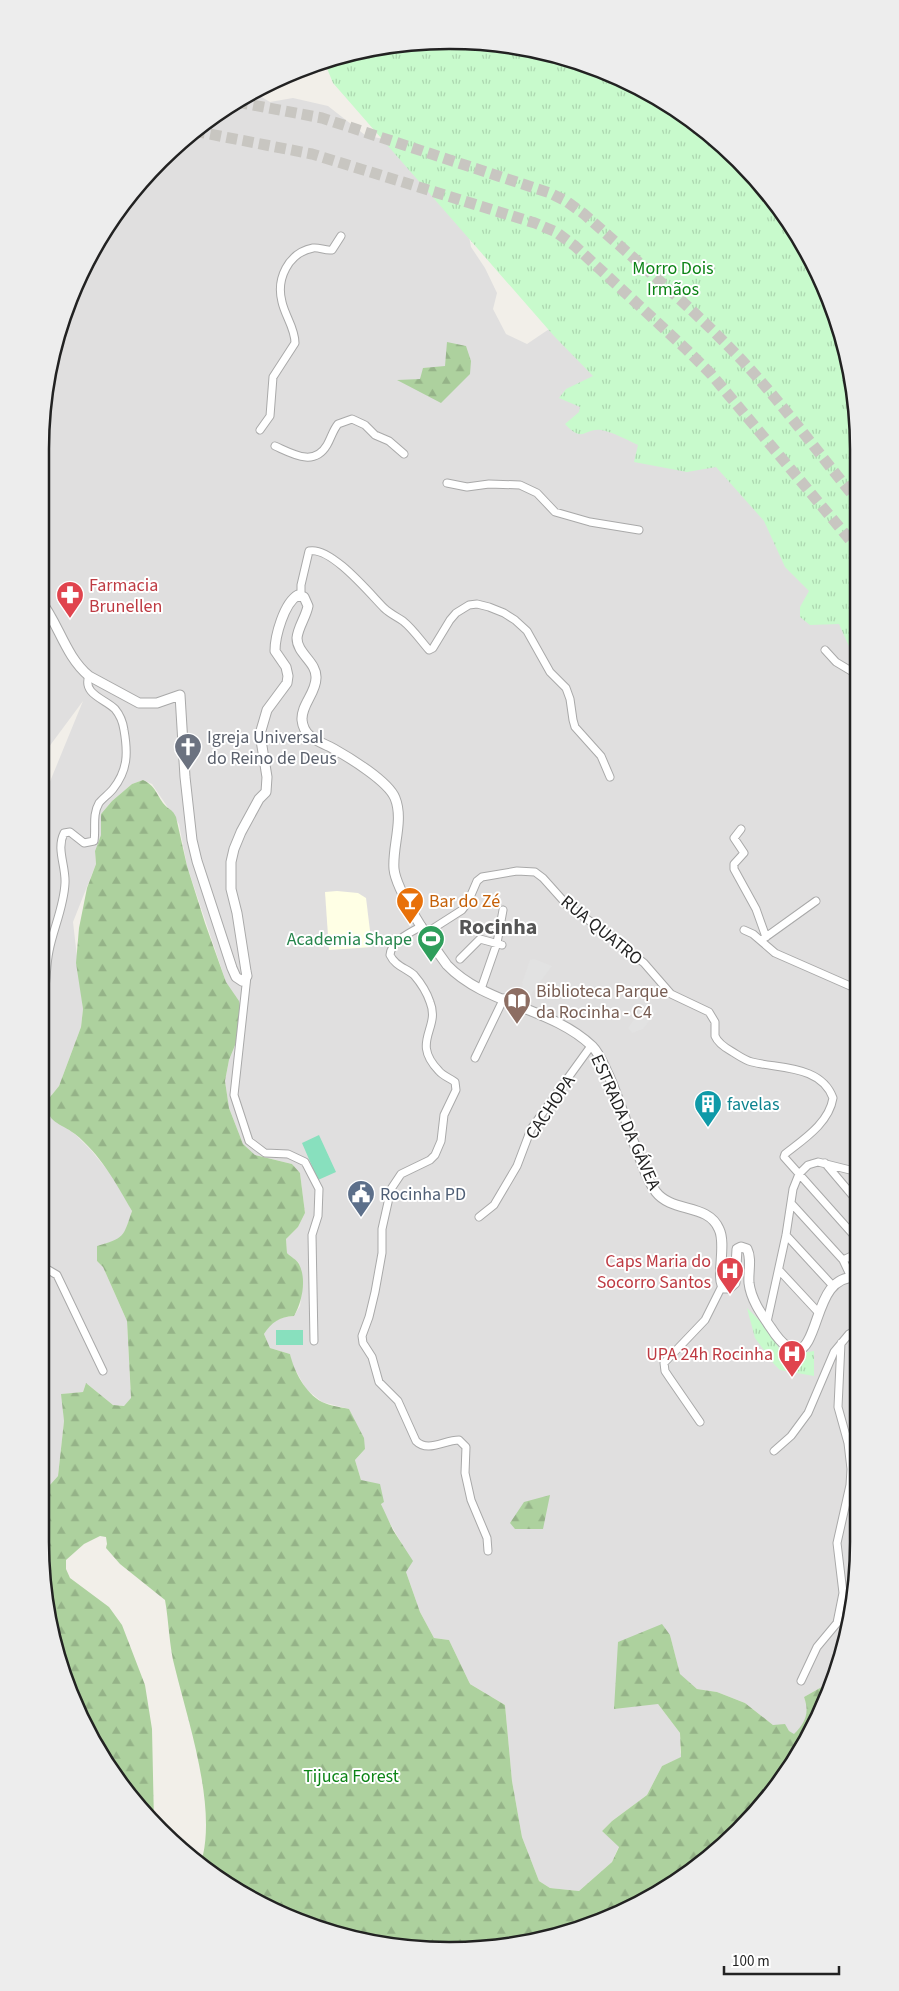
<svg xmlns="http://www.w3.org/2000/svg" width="899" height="1991" viewBox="0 0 899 1991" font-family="'Source Sans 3',sans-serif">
  <defs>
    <pattern id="forest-firs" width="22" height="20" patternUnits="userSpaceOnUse" patternTransform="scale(1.25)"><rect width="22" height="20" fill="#add19e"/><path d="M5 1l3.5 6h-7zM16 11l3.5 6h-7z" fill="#95b388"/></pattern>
    <pattern id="park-tufts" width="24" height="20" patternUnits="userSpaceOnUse" patternTransform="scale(1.25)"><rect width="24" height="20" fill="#c8facc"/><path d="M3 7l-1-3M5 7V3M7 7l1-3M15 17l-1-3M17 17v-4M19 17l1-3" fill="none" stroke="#acd6af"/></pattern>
  </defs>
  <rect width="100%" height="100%" fill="#f2efe9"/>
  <!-- residential -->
  <path fill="#e0dfdf" d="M 253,92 L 270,102 L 293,98 L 328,106 L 365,135 L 392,141 L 467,226 L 471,247 L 485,268 L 497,293 L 493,309 L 506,334 L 527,344 L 564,319 L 707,432 L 856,627 L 859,1541 L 837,1673 L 834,1680 L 804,1697 L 808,1708 L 804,1724 L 794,1735 L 773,1725 L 745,1703 L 717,1692 L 697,1689 L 680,1675 L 670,1635 L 658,1704 L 680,1733 L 680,1752 L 682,1757 L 662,1766 L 647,1795 L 612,1821 L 602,1831 L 619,1846 L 612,1862 L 579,1891 L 550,1888 L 539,1881 L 522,1837 L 512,1781 L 505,1705 L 470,1684 L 449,1640 L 434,1638 L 420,1612 L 406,1572 L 402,1544 L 384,1513 L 381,1503 L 384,1502 L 361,1480 L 355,1460 L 365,1449 L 349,1409 L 322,1402 L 306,1389 L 292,1364 L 290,1354 L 270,1348 L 264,1334 L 271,1323 L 284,1317 L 294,1316 L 300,1306 L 303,1283 L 299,1263 L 287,1253 L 286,1239 L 298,1227 L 305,1213 L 300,1173 L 292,1164 L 255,1155 L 243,1144 L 229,1108 L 225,1081 L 229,1060 L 238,1038 L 226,982 L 187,866 L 179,824 L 152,784 L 143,780 L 132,784 L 112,801 L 101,814 L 101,835 L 95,851 L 96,864 L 73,922 L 83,1009 L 81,1027 L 59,1086 L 46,1102 L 65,1127 L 76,1135 L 91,1150 L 113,1177 L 132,1211 L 125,1232 L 118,1240 L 97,1246 L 97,1261 L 103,1267 L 127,1321 L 131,1399 L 124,1406 L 113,1405 L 86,1383 L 83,1392 L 62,1394 L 64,1421 L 58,1476 L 40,1496 L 40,806 L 83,701 L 40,759 L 40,449 L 62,318 L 95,245 L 142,179 L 200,124 L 208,120 L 213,121 L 218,114 Z"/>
  <!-- education -->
  <path fill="#ffffe5" d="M 337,891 L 358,893 L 366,898 L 372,947 L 329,950 L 325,892 Z"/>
  <!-- forest -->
  <path fill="url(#forest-firs)" d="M 447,342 L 466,346 L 471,361 L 470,374 L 441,403 L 397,380 L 420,379 L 423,368 L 445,366 Z
    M 143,780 C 158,787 157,799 168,808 C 172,811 173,811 176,817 L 187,866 L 205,923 L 226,982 L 239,1001 L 242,1015 L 238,1038 L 229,1060 L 225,1081 L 229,1108 L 243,1144 L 255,1155 L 292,1164 L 300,1173 L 305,1213 L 298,1227 L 286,1239 L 287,1253 C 290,1256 297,1260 299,1264 C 307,1280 302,1302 294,1316 C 279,1317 272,1322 264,1334 L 270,1348 L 290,1354 C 294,1371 305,1393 322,1402 C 330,1406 341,1407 349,1409 L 364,1438 L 365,1449 L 355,1460 L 361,1480 L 380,1484 L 384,1502 L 381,1504 L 393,1530 L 413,1561 L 406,1572 L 420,1612 L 434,1638 L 449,1640 L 470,1684 L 505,1705 L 512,1781 L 522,1837 L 539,1881 L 550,1888 L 579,1891 L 612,1862 L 619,1847 L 602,1831 L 612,1821 L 647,1795 L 662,1766 L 681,1757 L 680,1733 L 658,1704 L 614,1709 L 618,1642 L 662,1624 L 670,1635 L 680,1674 L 697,1689 L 717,1692 L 745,1703 L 773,1725 L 785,1724 L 789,1731 L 794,1734 C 805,1723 810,1713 804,1697 L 834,1680 L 804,1746 L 758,1811 L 654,1896 L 529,1943 L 449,1951 L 370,1943 L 245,1896 L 198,1858 L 203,1855 C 215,1801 188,1721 175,1668 C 169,1646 169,1622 165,1600 L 120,1564 L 106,1548 L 107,1544 L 106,1537 L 100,1536 L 84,1544 L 66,1560 L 66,1569 L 70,1578 L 109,1607 L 122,1625 L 145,1685 L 152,1729 L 154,1822 L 141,1811 L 95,1746 L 62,1673 L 40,1541 L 40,1496 L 58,1476 L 64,1421 L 61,1394 L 83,1392 L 86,1383 L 113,1405 L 124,1406 L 131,1398 L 127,1321 L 103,1267 L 97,1261 L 97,1246 C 125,1238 123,1237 132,1211 C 116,1183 100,1154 75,1134 C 59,1122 48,1124 46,1102 L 59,1086 L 81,1027 L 83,1009 L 76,963 L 79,928 L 87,888 L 96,864 L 95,851 L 101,835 L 101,814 L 112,801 L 132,784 Z
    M 550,1495 L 543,1529 L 515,1529 L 510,1523 L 524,1502 Z"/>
  <!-- park -->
  <path fill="url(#park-tufts)" d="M 423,41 L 503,44 L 581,62 L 699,124 L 774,200 L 828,293 L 855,396 L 856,662 L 839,624 L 810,625 L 800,617 L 800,607 L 809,591 L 785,567 L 764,521 L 716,467 L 687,472 L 634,462 L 638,445 C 627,440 613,432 601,430 C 583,428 584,444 565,424 L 579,412 L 580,407 L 559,398 L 566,389 L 593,376 L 554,336 L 333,83 L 324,61 L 344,54 Z
    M 747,1308 L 767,1328 L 782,1353 L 786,1356 L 814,1351 L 814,1376 L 780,1370 L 774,1364 L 755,1338 Z"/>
  <!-- pitch -->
  <path fill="#88e0be" d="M 319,1135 L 336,1172 L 318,1180 L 302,1143 Z
    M 276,1330 L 303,1330 L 303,1345 L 276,1345 Z"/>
  <!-- parking -->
  <path fill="#e2e2e2" d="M 534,959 L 552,966 L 529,997 L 521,992 L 523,984 L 522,983 L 530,960 Z
    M 644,1004 L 648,1004 L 657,1011 L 643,1029 L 632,1033 L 628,1028 Z"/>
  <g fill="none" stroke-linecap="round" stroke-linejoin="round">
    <!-- trunk-tunnel -->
    <path stroke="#c8c6c1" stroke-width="11" stroke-dasharray="11 5.5" stroke-linecap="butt" d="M 237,102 L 322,118 L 550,193 L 566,201 L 584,214 C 634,259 686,302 732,350 C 777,396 815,449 856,499
      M 194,131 L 312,154 L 535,223 L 556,232 L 575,246 L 687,350 L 711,374 L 856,547"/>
    <defs>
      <path id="minor" d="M 260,430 L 270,416 L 273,377 L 295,343 C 295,328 285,316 282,302 C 276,279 288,253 313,248 C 319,247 325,251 332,250 L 341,236
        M 275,446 C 293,454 314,467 327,445 C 331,438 333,430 338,424 L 352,419 L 365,425 L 375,435 L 389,441 L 404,454
        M 447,483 L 467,487 L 489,484 L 520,485 L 537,493 L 555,512 L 590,522 L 639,530
        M 301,594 L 301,585 L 309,551 C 331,546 370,594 384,608 C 389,613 397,617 403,621 C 413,629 421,641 429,650 L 433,648 L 450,620 L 456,613 L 469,605 L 477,604 L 489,607 L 504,613 L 515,620 L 527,631 L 550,672 L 566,688 L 570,699 L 573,720 L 575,727 L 601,756 L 610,777
        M 825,650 L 836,662 L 856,674
        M 741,829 L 734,838 L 744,853 L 734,864 L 734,869 L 756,909 L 766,937
        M 422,926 C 411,932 391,941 390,955 C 395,966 406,968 414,975 C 420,982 427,993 430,1002 C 441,1029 410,1041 439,1071 C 443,1076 450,1078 455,1082 L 456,1090 L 444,1115 L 441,1141 L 435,1155 L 430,1160 L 401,1174 L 391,1189 L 382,1229 L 382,1253 L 375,1292 L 369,1317 L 362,1336 L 363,1343 L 372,1357 L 379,1382 L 398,1401 L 416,1441 C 428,1453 444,1440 459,1440 L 466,1447 L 465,1473 L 471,1500 L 487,1538 L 488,1551
        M 744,930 L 753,934 L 775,953 L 857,989
        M 426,933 L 462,910 L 468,902 L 477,881 L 482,877 L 517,871 L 535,872 L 543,878 L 569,907 L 597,926 L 644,963 L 671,994 L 709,1012 L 715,1022 L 715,1036 C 718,1043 724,1047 731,1051 C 738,1055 744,1060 752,1062 C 779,1069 821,1065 833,1098 C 829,1123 804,1139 785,1154 L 784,1157 L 858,1240
        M 763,939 L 816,901
        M 460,959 L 480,939 L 502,945
        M 247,976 L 234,1095 L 249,1141 L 265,1153 L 288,1154 L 305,1162 L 319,1189 L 318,1216 L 312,1235 L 314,1341
        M 481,989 L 497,943 L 503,910
        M 40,1005 C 48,987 45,970 49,951 C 53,929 64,907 65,883 C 66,866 56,849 64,833 L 70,832 L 84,843 L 94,841 C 96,828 92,815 99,803 C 103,798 109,794 113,789 C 128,770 128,753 124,730 C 123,723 120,715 115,709 C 105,699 82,694 89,676
        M 475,1058 L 504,998
        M 856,1082 L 858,1084
        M 825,1163 L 858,1202
        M 40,1178 L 40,1170
        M 791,1203 L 843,1260 L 851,1277
        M 479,1217 L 494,1205 L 517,1166 L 531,1129 L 591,1046
        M 786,1235 L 833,1286
        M 843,1260 L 858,1253
        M 40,1265 L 57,1275 L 103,1371
        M 779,1270 L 818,1312
        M 40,1297 L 43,1306 L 45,1335
        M 767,1322 L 786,1235 L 793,1189 L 799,1174 L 808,1165 L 818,1162 L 858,1172
        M 700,1422 L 669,1377 L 665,1371 L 664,1363 L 705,1320 L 722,1286
        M 774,1451 L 791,1436 L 808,1413 L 834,1352 L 849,1334 L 858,1329
        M 801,1681 L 817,1647 L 837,1623 L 843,1593 L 837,1543 L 850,1485 L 851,1469 L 848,1443 L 838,1407 L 841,1343"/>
      <path id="tertiary" d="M 40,600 C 59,624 65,656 89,676 L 139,703 L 157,703 L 180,695 L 185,777 L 192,840 L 197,861 L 232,968 L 236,977 L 242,981 L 247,976 L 246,971 L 237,913 L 231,889 L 231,862 L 234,849 L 241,832 L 259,799 L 266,792 L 267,777 L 260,734 L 267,710 L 287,683 L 288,676 L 286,667 L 275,651 C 275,636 284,603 298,595 L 304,597 L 308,606 C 306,617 298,627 297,638 C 297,654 317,662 316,678 C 316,693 301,705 302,720 C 304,739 320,741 334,749 C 350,758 388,781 395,798 C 404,820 392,847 394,869 C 396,891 433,946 447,965 C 485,1005 551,1007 592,1046 C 600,1054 604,1066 609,1076 C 621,1103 629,1133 641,1161 C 645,1172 649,1183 656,1192 C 672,1213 708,1203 719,1229 C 727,1245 715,1279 724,1288 L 729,1288 L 735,1283 L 737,1249 L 741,1247 L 747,1249 C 752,1259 748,1272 749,1283 C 751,1300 762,1315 771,1328 C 778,1339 796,1363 808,1341 C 821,1318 822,1275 858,1277"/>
    </defs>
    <!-- minor casing -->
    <use href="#minor" stroke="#a9a9a9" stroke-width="9"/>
    <!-- tertiary casing -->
    <use href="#tertiary" stroke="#a9a9a9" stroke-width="11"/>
    <!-- minor -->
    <use href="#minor" stroke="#fff" stroke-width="7"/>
    <!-- tertiary -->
    <use href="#tertiary" stroke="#fff" stroke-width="9"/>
  </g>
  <!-- icons -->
  <defs>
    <symbol id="pharmacy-pin" viewBox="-11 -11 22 30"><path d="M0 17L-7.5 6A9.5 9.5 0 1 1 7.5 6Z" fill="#e0444e" stroke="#fff"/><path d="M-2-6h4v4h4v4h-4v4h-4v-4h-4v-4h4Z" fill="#fff"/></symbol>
    <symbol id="church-pin" viewBox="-11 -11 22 30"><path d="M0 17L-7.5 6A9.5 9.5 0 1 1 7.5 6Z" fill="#6b7280" stroke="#fff"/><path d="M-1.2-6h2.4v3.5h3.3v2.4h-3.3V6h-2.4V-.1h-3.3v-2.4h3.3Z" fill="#fff"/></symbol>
    <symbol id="bar-pin" viewBox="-11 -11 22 30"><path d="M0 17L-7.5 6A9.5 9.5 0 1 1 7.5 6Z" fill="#e8710a" stroke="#fff"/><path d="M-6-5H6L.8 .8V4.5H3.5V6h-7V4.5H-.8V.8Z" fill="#fff"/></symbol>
    <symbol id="stadium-pin" viewBox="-11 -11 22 30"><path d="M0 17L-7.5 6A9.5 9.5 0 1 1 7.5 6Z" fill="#2e9e5b" stroke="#fff"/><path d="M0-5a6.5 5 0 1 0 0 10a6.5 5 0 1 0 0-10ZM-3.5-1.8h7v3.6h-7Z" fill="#fff"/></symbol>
    <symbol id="library-pin" viewBox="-11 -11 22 30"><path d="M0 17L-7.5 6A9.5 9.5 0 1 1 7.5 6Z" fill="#8d6e63" stroke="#fff"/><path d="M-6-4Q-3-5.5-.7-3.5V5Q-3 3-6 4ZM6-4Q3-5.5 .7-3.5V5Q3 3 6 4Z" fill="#fff"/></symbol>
    <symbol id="building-pin" viewBox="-11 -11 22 30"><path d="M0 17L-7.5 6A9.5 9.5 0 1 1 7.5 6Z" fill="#0f9aa8" stroke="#fff"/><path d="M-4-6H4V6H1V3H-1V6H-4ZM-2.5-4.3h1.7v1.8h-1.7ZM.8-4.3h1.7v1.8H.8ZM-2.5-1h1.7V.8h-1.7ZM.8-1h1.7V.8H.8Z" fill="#fff"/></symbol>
    <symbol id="civic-pin" viewBox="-11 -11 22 30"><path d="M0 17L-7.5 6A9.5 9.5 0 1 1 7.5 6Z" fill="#5c6f8a" stroke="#fff"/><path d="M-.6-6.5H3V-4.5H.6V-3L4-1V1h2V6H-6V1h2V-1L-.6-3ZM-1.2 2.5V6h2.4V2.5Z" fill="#fff"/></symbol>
    <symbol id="hospital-pin" viewBox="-11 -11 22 30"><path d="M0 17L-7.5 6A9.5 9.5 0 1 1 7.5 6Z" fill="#e0444e" stroke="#fff"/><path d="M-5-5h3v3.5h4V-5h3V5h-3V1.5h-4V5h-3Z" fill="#fff"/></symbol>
  </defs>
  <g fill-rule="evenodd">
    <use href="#pharmacy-pin" x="54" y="579" width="32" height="43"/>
    <use href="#church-pin" x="172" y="731" width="32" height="43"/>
    <use href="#bar-pin" x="394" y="885" width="32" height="43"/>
    <use href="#stadium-pin" x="415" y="923" width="32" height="43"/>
    <use href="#library-pin" x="501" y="985" width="32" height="43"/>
    <use href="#building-pin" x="692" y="1088" width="32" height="43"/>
    <use href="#civic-pin" x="345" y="1178" width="32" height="43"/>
    <use href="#hospital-pin" x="714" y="1255" width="32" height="43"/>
    <use href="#hospital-pin" x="776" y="1338" width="32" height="43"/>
  </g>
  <g text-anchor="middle" stroke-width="4" stroke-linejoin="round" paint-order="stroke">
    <!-- park labels -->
    <g font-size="18" fill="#0c8416" stroke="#fff">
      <text x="673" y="274">Morro Dois<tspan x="673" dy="21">Irmãos</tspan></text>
      <text x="351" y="1782">Tijuca Forest</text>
    </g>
    <!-- health labels -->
    <g font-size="18" fill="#be3a42" stroke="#fff" text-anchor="end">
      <text x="89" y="591" text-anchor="start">Farmacia<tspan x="89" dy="21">Brunellen</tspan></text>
      <text x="711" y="1267">Caps Maria do<tspan x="711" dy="21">Socorro Santos</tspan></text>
      <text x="773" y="1360">UPA 24h Rocinha</text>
    </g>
    <!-- worship labels -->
    <g font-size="18" fill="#5b616d" stroke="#fff" text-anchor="start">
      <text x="207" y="743">Igreja Universal<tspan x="207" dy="21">do Reino de Deus</tspan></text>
    </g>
    <!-- food labels -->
    <g font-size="18" fill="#c56008" stroke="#fff" text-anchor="start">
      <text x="429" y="907">Bar do Zé</text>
    </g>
    <!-- street labels -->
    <g font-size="18" fill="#222" stroke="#fff">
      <text transform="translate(602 930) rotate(39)" y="6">RUA QUATRO</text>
      <text transform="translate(550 1107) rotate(-56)" y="6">CACHOPA</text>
      <text transform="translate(626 1122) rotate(66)" y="6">ESTRADA DA GÁVEA</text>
    </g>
    <!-- leisure labels -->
    <g font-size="18" fill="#27864d" stroke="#fff" text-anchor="end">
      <text x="412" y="945">Academia Shape</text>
    </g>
    <!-- education labels -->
    <g font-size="18" fill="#785e54" stroke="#fff" text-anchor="start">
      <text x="536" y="997">Biblioteca Parque<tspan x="536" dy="21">da Rocinha - C4</tspan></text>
    </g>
    <!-- culture labels -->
    <g font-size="18" fill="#0d838f" stroke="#fff" text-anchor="start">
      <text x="727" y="1110">favelas</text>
    </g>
    <!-- service labels -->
    <g font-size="18" fill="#4e5e75" stroke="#fff" text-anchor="start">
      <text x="380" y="1200">Rocinha PD</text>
    </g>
    <!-- district labels -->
    <g font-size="22" font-weight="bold" fill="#555" stroke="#fff">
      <text x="498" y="934">Rocinha</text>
    </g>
  </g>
  <!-- crop -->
  <path d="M0 0H899V1991H0ZM449 49H450A400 400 0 0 1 850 449V1542A400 400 0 0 1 450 1942H449A400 400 0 0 1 49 1542V449A400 400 0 0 1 449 49Z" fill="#ededed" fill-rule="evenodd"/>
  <path fill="none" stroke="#222" stroke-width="2.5" d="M449 49H450A400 400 0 0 1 850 449V1542A400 400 0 0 1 450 1942H449A400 400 0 0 1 49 1542V449A400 400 0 0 1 449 49Z"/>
  <!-- scale -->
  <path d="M724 1966v8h115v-8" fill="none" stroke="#222222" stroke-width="2.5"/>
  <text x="732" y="1966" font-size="15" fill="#222222" stroke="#ffffff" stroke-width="4" paint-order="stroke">100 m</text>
</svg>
